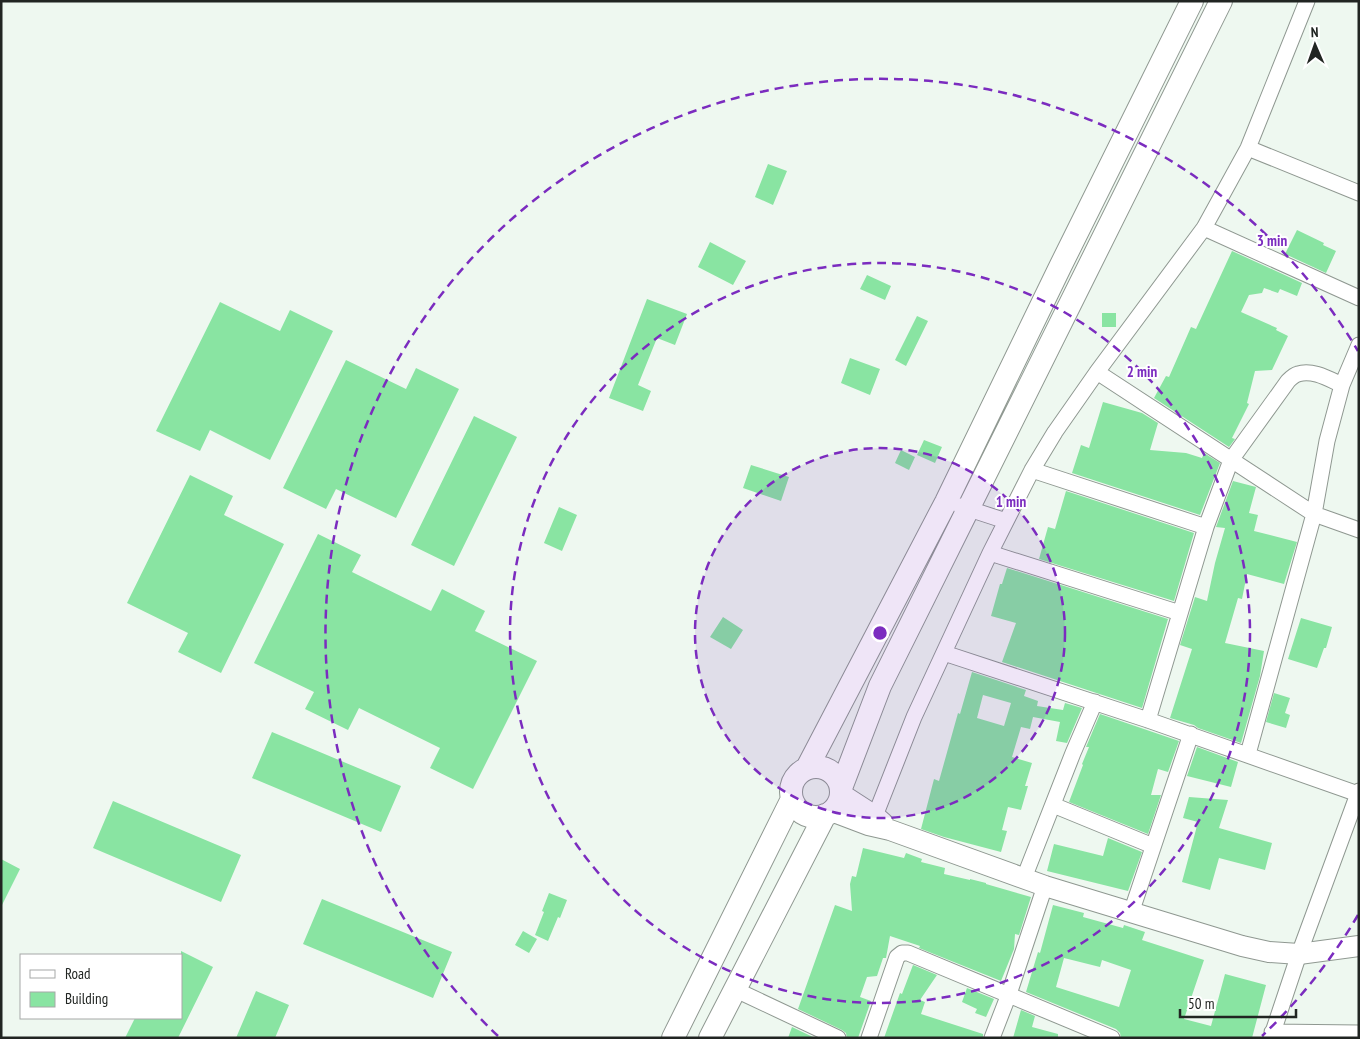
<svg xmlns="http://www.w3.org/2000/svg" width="1360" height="1039" viewBox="0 0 1360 1039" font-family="'PT Sans Narrow',sans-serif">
  <rect width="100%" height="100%" fill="#eef8f0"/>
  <!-- building -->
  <path fill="#89e4a2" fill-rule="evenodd" d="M 768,164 L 787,171 L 773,205 L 755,197 Z
    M 1297,230 L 1324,243 L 1323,245 L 1336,251 L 1326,273 L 1285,254 Z
    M 710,242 L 746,261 L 733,285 L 698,267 Z
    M 1232,251 L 1302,283 L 1297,296 L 1280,289 L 1278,293 L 1264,288 L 1262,293 L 1249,295 L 1241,312 L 1277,328 L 1276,330 L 1288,336 L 1272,370 L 1255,371 L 1247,403 L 1249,404 L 1232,438 L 1235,439 L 1229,447 L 1154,398 L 1166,376 L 1169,377 L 1191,327 L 1196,329 Z
    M 867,275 L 891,286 L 885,300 L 860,289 Z
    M 647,299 L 687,314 L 675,345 L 657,338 L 638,385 L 651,391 L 643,411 L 609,398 Z
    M 220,302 L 280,331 L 290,310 L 333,331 L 270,460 L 210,430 L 200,451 L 156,431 Z
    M 1102,313 L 1116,313 L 1116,327 L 1102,327 Z
    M 917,316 L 928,321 L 906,366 L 895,360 Z
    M 850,358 L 880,369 L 870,395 L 841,383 Z
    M 346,360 L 406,389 L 416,368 L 459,389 L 396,518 L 336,489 L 326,509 L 283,488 Z
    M 1103,402 L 1142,413 L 1158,423 L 1150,450 L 1186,453 L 1202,458 L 1204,453 L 1220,463 L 1200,515 L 1072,473 L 1081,445 L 1089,448 Z
    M 474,416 L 517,437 L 454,566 L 411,545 Z
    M 924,440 L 942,447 L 935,463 L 917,455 Z
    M 901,450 L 915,457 L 909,470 L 895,463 Z
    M 751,465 L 789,477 L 781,501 L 743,488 Z
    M 190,475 L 233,496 L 224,515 L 284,544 L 221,673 L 178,652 L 188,633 L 127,603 Z
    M 1233,481 L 1256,487 L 1249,513 L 1258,515 L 1254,531 L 1297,542 L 1284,584 L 1247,574 L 1242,599 L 1238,598 L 1225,643 L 1264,651 L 1260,676 L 1241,743 L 1198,728 L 1194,725 L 1170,718 L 1192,649 L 1180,645 L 1195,597 L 1207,601 L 1215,563 L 1225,528 L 1216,527 Z
    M 1066,491 L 1194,533 L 1174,601 L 1039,559 L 1048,527 L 1055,529 Z
    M 559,507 L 577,515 L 562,551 L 544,543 Z
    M 318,534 L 361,555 L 352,572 L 431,611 L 442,589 L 485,611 L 475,631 L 537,661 L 473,789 L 430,768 L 440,748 L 359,708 L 348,730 L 305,709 L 314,692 L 254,663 Z
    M 1007,568 L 1168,619 L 1142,708 L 1002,662 L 1016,623 L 991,616 L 1000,584 L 1002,584 Z
    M 723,617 L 743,630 L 731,649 L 710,637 Z
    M 1301,618 L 1332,627 L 1326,648 L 1324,648 L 1317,668 L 1288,659 Z
    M 972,672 L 1026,690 L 1024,696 L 1038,701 L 1037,706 L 1063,710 L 1065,703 L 1082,708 L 1067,743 L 1056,741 L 1060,722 L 1033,717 L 1030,729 L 1021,727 L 1012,757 L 1032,763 L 1025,786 L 1028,786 L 1021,810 L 1008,807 L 1002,830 L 1007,831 L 1001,852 L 944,837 L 921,829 L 934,779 L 939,781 L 958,713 L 960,714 ZM 983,695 L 1011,703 L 1004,726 L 977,718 Z
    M 1274,693 L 1290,698 L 1285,713 L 1290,715 L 1286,728 L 1266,722 Z
    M 1100,714 L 1179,741 L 1168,772 L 1158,769 L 1151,795 L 1161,795 L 1148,834 L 1069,802 L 1083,765 L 1082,764 L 1089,747 L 1086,747 Z
    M 272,732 L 401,786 L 381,832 L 252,778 Z
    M 1197,747 L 1238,762 L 1231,787 L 1187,776 Z
    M 1189,797 L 1228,800 L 1219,828 L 1272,843 L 1265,870 L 1219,858 L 1210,890 L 1182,882 L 1198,822 L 1183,818 Z
    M 113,801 L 241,855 L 221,902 L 93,848 Z
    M 1108,838 L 1142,852 L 1128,891 L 1047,871 L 1054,844 L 1103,856 Z
    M 863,848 L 904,858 L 906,853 L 922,859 L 921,862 L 945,868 L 944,874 L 970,880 L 970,879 L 986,883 L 986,884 L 1031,897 L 1019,935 L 1015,934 L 1014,949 L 1001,981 L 919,948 L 920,946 L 890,936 L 886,958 L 883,958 L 877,976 L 867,977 L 860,997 L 871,1001 L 858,1038 L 847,1038 L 846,1033 L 842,1030 L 798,1009 L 835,905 L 852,911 L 850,884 L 852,876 L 856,877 Z
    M 1,859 L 20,869 L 1,907 Z
    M 549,893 L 567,900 L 560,918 L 558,917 L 548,941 L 535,935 L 544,912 L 542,911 Z
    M 322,899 L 452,952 L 433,998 L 303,944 Z
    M 1053,905 L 1084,913 L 1083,917 L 1123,928 L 1124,925 L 1145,932 L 1142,940 L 1204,960 L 1184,1019 L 1211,1026 L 1225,974 L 1266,985 L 1252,1038 L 1121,1038 L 1120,1033 L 1116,1029 L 1026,992 L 1038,952 L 1040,953 ZM 1064,958 L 1100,967 L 1102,960 L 1131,970 L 1119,1007 L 1056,987 Z
    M 523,931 L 537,939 L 529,953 L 515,945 Z
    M 181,951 L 213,967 L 178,1038 L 125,1038 L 135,1018 L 181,1018 Z
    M 913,965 L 937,975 L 920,1000 L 925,1002 L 921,1014 L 983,1034 L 983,1038 L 884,1038 L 900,993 L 902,994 Z
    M 967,988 L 994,999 L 986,1017 L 975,1013 L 977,1009 L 962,1002 Z
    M 256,991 L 289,1005 L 275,1038 L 236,1038 Z
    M 1021,1010 L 1035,1016 L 1032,1027 L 1058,1034 L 1058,1038 L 1013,1038 Z
    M 792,1027 L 815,1038 L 788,1038 Z"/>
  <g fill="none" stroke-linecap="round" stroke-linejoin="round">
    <defs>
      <path id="minor" d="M 1248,148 L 1359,193
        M 1204,228 L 1359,298
        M 1097,372 L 1314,514 L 1359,530
        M 1032,470 L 1206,527
        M 960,506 L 1006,521
        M 990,553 L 1032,470 L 1055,432 L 1097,372 L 1204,228 L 1248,148 L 1307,1
        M 944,653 L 1148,720 L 1358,794
        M 1148,720 L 1206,527 L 1231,460 L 1288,381 C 1291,378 1294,375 1298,374 C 1312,369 1329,379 1342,385
        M 1248,754 L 1314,514 L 1327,441 L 1342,385 L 1359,345
        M 1053,805 L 1153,846
        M 875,816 L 914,717 L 990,553 L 1180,613
        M 1024,878 L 1073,753 L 1095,702
        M 1131,913 L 1191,734
        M 734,989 L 838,1038
        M 1272,1032 L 1359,1033
        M 869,1038 L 897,957 L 902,953 L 908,953 L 1112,1038
        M 992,1038 L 1009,994 L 1045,886
        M 1271,1038 L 1299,954 L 1359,791"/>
      <path id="major" d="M 841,794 L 875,816 L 883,823
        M 831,811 L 868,825 L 890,830 L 1045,886 L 1242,946 L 1269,952 L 1299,954 L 1359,946"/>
      <path id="highway" d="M791 792a25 25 0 1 1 50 0a25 25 0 1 1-50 0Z
        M 807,768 L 946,502 L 1061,265 L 1192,1
        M 841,788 L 880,686 L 1221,1
        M 673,1038 L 792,799
        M 710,1038 L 825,815"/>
    </defs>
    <!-- minor casing -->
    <use href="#minor" stroke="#8f9891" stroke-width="17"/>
    <!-- major casing -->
    <use href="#major" stroke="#8f9891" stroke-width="22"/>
    <!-- highway casing -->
    <use href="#highway" stroke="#8f9891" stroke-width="24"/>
    <!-- minor -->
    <use href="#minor" stroke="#fff" stroke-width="15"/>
    <!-- major -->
    <use href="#major" stroke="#fff" stroke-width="20"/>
    <!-- highway -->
    <use href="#highway" stroke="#fff" stroke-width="22"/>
  </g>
  <!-- distance rings -->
  <circle cx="880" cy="633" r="185" fill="#7b2cbf" fill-opacity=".12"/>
  <g fill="none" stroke="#7b2cbf" stroke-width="2.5" stroke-dasharray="9 6">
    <circle cx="880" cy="633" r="185"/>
    <circle cx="880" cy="633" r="370"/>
    <path d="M1358 915A555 555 0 0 1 1262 1036M498 1036A555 555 0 1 1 1358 351"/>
  </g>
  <circle cx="880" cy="633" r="8" fill="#7b2cbf" stroke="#fff" stroke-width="2.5"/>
  <g font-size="15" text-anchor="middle" font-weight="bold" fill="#7b2cbf" stroke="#fff" stroke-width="4" stroke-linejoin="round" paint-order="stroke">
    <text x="1272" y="246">3 min</text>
    <text x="1142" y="377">2 min</text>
    <text x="1011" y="507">1 min</text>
  </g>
  <!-- border -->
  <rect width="1360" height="1039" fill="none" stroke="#212522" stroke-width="5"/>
  <!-- legend -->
  <rect x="20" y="954" width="162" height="65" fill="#ffffff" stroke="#a6a8a7"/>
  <rect x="30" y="970" width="25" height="8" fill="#ffffff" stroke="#a6a8a7"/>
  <text x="65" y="979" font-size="15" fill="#212522">Road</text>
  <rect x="30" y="992" width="25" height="15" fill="#89e4a2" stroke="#a6a8a7"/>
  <text x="65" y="1004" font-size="15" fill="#212522">Building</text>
  <!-- north arrow -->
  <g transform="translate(1315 45) rotate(358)" stroke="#ffffff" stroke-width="4" paint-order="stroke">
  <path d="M0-4L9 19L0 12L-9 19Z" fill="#212522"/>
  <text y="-8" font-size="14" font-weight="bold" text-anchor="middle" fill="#212522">N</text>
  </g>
  <!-- scale -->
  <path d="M1180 1009v8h116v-8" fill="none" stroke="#212522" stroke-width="2.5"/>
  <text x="1188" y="1009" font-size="15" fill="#212522" stroke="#ffffff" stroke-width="4" paint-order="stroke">50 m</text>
</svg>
